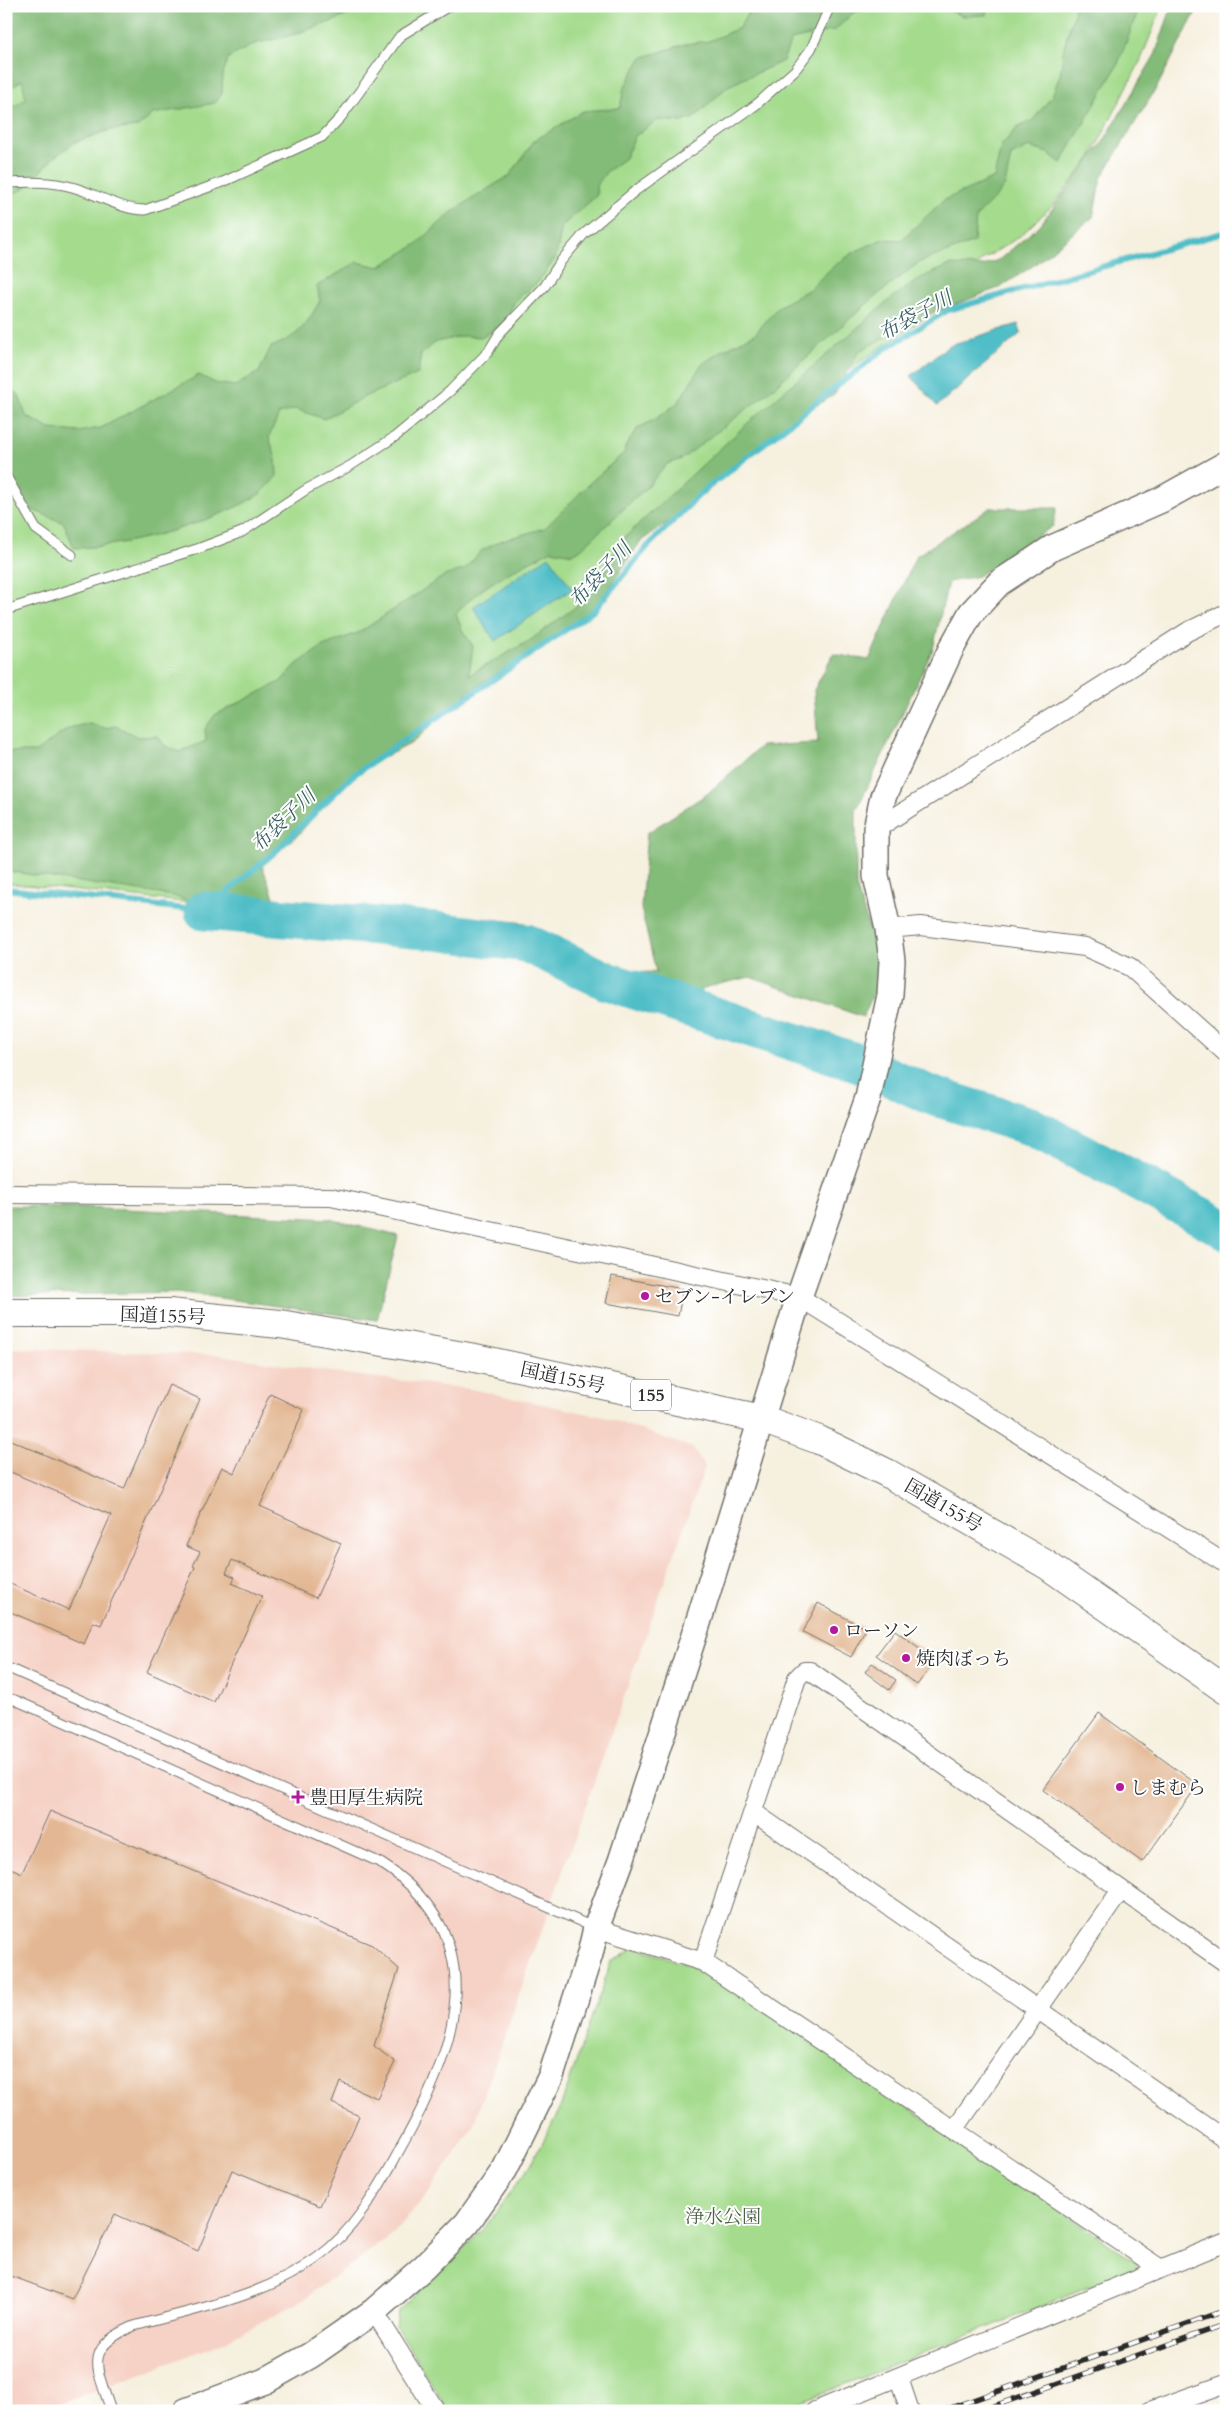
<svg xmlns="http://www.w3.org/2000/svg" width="1232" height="2417" viewBox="0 0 1232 2417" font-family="Cardo,'Noto Serif JP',serif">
  <rect width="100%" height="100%" fill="#fff"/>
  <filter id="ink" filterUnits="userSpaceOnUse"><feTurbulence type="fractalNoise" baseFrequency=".02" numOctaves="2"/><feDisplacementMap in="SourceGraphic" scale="10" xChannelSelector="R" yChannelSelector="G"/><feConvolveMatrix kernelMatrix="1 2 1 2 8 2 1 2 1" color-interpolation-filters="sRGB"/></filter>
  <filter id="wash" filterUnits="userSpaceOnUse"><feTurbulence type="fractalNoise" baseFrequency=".0096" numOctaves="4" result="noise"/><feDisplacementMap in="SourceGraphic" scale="20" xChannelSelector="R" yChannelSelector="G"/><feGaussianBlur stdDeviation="1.12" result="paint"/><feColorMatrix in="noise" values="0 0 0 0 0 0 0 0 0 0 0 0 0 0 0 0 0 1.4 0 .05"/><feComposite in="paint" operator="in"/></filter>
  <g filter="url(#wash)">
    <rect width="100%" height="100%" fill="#f6f0df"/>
    <!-- built -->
    <path fill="#f6d1c5" d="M 6,1348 L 220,1355 L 337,1373 L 470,1389 L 604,1417 L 693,1448 L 705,1467 L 473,2126 L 429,2192 L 393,2234 L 298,2303 L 217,2345 L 41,2411 L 6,2411 Z"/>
    <!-- green -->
    <path fill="#a4db8d" stroke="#68835c" d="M 6,6 L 1162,6 L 1140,62 L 1091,157 L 1052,206 L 1019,237 L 982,260 L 930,314 L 829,383 L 639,543 L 591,606 L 348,771 L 202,904 L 6,883 Z
      M 634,1947 L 707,1971 L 1142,2266 L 836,2388 L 773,2411 L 449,2411 L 396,2327 L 398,2311 L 486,2226 L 530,2166 L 559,2111 L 611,1962 Z"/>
    <!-- forest -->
    <path fill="#83bb78" stroke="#577352" d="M 6,6 L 367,6 L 336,20 L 292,35 L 254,44 L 228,58 L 223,74 L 222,94 L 215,103 L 153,114 L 138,127 L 110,130 L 75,142 L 53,158 L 24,189 L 6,197 L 6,111 L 26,99 L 22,80 L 6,91 Z
      M 752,6 L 869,6 L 853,13 L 835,30 L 791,40 L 783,61 L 728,86 L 694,118 L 682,122 L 658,120 L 635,136 L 625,158 L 606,172 L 596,187 L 597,195 L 562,226 L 556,257 L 539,281 L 515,301 L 504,323 L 483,337 L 463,336 L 436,342 L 421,354 L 418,374 L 366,396 L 324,419 L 296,409 L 279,414 L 269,437 L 276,459 L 277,476 C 271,482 265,491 258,495 C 216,522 124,548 74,548 L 64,523 L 26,507 L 6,465 L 6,386 L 19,395 L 26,416 L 50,429 L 78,432 L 101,428 L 199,375 L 215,383 L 235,386 L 259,372 L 271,347 C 299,336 305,327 320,301 L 317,286 L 357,262 L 379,267 L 417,244 L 453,211 L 510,175 L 534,141 L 583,111 L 620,108 L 624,88 L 641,58 L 685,44 L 709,41 L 739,28 Z
      M 943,6 L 987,6 L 986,15 L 961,16 Z
      M 1076,6 L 1140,6 L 1117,66 L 1061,163 L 1048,153 L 1029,147 L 1011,156 L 1005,185 L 995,198 L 976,217 L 974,242 L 918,263 L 871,300 L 766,394 L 682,459 L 667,464 L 648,486 L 581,549 L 573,554 L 552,550 C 520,567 479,585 456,614 L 462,630 L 473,646 L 469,675 L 532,639 L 578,605 L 599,578 L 625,537 L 750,421 L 894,296 L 923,277 L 950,265 L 983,266 L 1000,259 L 1040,225 L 1103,142 L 1155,55 L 1172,6 L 1199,6 L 1157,87 L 1101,178 L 1093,217 L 1034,265 L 1001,287 L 930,314 L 859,351 L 835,394 L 792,421 L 682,512 L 641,541 L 595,608 L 540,647 L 469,691 L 412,743 L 349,775 L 298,835 L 261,863 L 277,905 L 328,924 L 438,937 L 482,918 L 525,923 L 540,957 L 588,974 L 656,972 L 641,908 L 647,833 L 707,794 L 761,746 L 818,743 L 814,690 L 833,654 L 869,660 L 916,556 L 990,508 L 1057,508 L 1053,526 L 978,576 L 948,582 L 933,649 L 856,811 L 856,886 L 883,973 L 863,1017 L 750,977 L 707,987 L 677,1006 L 642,1009 L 520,961 L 257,924 L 173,896 L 6,871 L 6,749 L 8,752 L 36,752 L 69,728 L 90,723 L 105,728 L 116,726 L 138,737 L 158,736 L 164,745 L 179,752 L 206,741 L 205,729 L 215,715 L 280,682 L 297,664 L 323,646 L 360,632 L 444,576 L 465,569 L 481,551 L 500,541 L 545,528 L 592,481 L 625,452 L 625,447 L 638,428 L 654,420 L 678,403 L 701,365 L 721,351 L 755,334 L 778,307 L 808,290 L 834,266 L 854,252 L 883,239 L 901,240 L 944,200 L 994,178 L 1001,146 L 1017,128 L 1033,120 L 1052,96 L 1060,75 L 1064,47 Z
      M 6,1206 L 82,1207 L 330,1219 L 398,1236 L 377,1320 L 177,1292 L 6,1296 Z"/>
    <!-- water -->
    <path fill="#50bec7" stroke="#3e7479" d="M 1018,324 L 1021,333 L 937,406 L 911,376 L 950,345 Z
      M 549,556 L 572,589 L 495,641 L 473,607 Z"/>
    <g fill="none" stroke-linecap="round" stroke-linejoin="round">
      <!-- stream -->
      <path stroke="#50bec7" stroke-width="6" d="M 6,889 L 204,911 L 274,853 L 352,776 L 593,611 L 647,547 L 701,493 L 883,350 L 948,310 L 1226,232"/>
      <!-- river -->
      <path stroke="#50bec7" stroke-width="39" d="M 204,911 L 436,931 L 526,943 L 607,981 L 859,1063 L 930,1095 L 1030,1126 L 1125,1175 L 1226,1230"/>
    </g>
    <g id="blocks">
      <!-- building -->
      <path fill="#e3b793" d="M 612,1276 L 683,1289 L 678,1316 L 606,1303 Z
        M 169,1385 L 200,1399 L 101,1625 L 93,1622 L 84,1644 L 6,1610 L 6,1582 L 69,1610 L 111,1515 L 6,1470 L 6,1438 L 124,1489 Z
        M 270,1394 L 304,1410 L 260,1506 L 341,1543 L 316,1598 L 232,1560 L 226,1573 L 235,1577 L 232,1583 L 262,1596 L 214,1702 L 147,1672 L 195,1567 L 193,1566 L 200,1552 L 186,1546 L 222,1467 L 234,1473 Z
        M 818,1603 L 866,1629 L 851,1657 L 803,1632 Z
        M 895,1630 L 936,1660 L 917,1685 L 876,1655 Z
        M 872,1663 L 896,1680 L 889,1690 L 865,1672 Z
        M 1099,1713 L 1198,1785 L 1142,1862 L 1043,1790 Z
        M 50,1811 L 372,1945 L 399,1969 L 374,2046 L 395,2062 L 377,2098 L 340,2082 L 332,2103 L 359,2116 L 320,2206 L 232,2170 L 198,2251 L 115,2214 L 72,2299 L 6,2274 L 6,1866 L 22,1873 Z"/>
    </g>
  </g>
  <g filter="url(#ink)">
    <use href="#blocks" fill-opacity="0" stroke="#72706a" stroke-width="1"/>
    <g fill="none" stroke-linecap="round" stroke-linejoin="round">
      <defs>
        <path id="lane" d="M 6,183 C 28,182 50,181 72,187 C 95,193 121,210 145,210 L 223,182 L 322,137 L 341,117 L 400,36 L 449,6
          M 6,476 L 36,529 L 72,555
          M 6,610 L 200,548 L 242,532 L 307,489 L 350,466 L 396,436 L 450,391 L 488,352 L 499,334 L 545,286 L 561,261 L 584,234 L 635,191 L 757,104 L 795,70 L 811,49 L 830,6
          M 6,1667 L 595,1928
          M 6,1698 L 15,1700 L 379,1862 C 498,1937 456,2050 399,2151 C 378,2190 353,2232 317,2258 C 264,2297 196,2309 134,2326 C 82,2349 97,2367 111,2411"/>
        <path id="street" d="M 876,829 L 1187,632 L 1226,613
          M 888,929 L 921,926 L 1085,947 L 1130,967 L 1226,1053
          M 6,1194 L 331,1197 L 799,1297 L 1226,1564
          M 753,1812 L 1226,2140
          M 596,1928 L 703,1962 L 1161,2269
          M 703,1962 L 797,1678 L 804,1671 L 810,1671 L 1226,1963
          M 954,2130 L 1121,1890
          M 374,2311 L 436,2411
          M 899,2378 L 910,2411
          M 815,2411 L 1226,2242
          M 1150,2411 L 1226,2384"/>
        <path id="secondary" d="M 186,2411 L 265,2381 L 311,2355 L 374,2311 L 424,2267 L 467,2223 L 505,2169 L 551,2076 L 590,1954 L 596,1928 L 621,1861 L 698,1623 L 799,1297 L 868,1098 L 890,995 L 892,961 L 888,929 L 876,876 L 876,829 L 883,797 L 951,649 L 971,613 L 999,583 L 1052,548 L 1161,500 L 1226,464"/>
        <path id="highway" d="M 6,1313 L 169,1313 L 280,1324 L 475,1358 L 762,1419 L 819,1440 L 887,1473 L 1047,1565 L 1226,1690"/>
      </defs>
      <!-- lane casing -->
      <use href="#lane" stroke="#72706a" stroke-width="11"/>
      <!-- street casing -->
      <use href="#street" stroke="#72706a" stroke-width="20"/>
      <!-- secondary casing -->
      <use href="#secondary" stroke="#72706a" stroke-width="28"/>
      <!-- highway casing -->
      <use href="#highway" stroke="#72706a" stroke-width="30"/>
      <!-- lane -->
      <use href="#lane" stroke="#fff" stroke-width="9"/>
      <!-- street -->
      <use href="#street" stroke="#fff" stroke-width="18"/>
      <!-- secondary -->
      <use href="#secondary" stroke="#fff" stroke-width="25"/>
      <!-- highway -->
      <use href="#highway" stroke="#fff" stroke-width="28"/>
      <defs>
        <path id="rail" d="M 942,2411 L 1226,2310
          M 980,2411 L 1226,2324"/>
      </defs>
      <!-- rail casing -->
      <use href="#rail" stroke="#2b2b2b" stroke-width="5.5"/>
      <!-- rail -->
      <use href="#rail" stroke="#fff" stroke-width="4" stroke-dasharray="11" stroke-linecap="butt"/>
    </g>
  </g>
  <!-- markers -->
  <g fill="#b5179e" stroke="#fff" stroke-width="2">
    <circle cx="645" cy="1296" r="5"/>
    <circle cx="834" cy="1630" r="5"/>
    <circle cx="906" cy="1658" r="5"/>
    <circle cx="1120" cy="1787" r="5"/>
    <path d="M295.5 1789.5h5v5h5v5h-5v5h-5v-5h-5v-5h5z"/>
  </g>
  <g text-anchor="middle" stroke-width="4" stroke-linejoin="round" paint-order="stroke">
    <!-- shield labels -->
    <rect fill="#fff" stroke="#6b6b6b" stroke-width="1" x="631" y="1379.5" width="40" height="31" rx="4"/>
    <g font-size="18" font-weight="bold" fill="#2b2b2b">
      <text x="651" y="1401">155</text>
    </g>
    <!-- poi labels -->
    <g font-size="19" fill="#2b2b2b" stroke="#fff" text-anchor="start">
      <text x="655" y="1303">セブン-イレブン</text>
      <text x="844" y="1637">ローソン</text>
      <text x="916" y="1665">焼肉ぼっち</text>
      <text x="1130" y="1794">しまむら</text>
      <text x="309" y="1804">豊田厚生病院</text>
    </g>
    <!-- street labels -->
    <g font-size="19" fill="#2b2b2b" stroke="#fff">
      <text transform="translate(163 1315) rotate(2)" y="7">国道155号</text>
      <text transform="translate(563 1377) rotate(12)" y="7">国道155号</text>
      <text transform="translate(944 1505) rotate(30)" y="7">国道155号</text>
    </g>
    <!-- park labels -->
    <g font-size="19" fill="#4f6048" stroke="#fff">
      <text x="723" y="2223">浄水公園</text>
    </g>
    <!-- water labels -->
    <g font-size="20" font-style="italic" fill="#385e62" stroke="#fff">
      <text transform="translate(915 315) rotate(-29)" y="7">布袋子川</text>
      <text transform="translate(600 574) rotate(-47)" y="7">布袋子川</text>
      <text transform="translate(283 820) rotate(-44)" y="7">布袋子川</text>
    </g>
  </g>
  <!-- margin -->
  <rect width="1232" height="2417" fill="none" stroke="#fff" stroke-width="25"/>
</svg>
